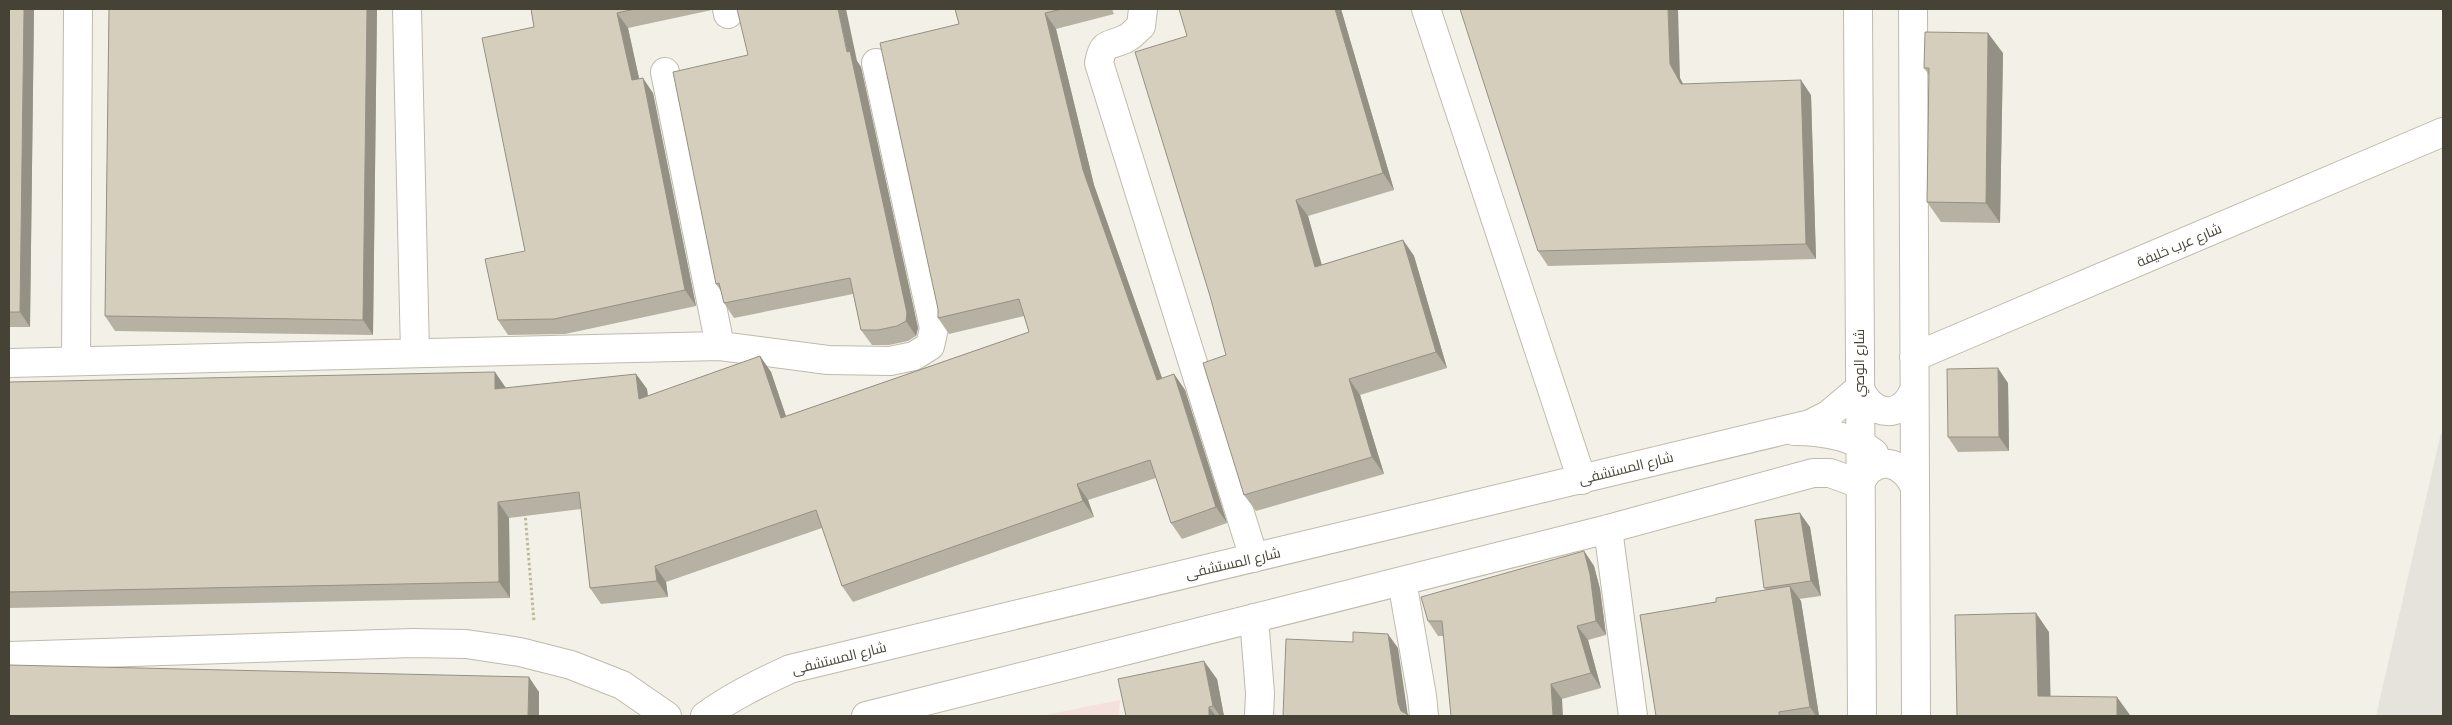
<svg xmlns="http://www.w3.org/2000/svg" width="2452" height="725" viewBox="0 0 2452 725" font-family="Overpass,Cairo,sans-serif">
  <rect width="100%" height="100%" fill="#f3f1e7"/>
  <!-- industrial -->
  <path fill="#e6e2dc" d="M 2441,433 L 2443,433 L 2443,716 L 2376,716 Z"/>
  <!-- medical -->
  <path fill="#f4e1db" d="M 1120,700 L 1119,716 L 1040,716 Z"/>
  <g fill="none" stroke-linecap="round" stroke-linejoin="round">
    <defs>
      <path id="minor" d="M 407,9 L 415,353
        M 727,9 L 728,14
        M 1143,9 L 1141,26 C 1136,30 1131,37 1125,39 C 1108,47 1103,41 1099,63 L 1254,558
        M 1426,9 L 1582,480
        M 1858,9 L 1862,716
        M 1913,9 L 1916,716
        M 665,72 L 720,346
        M 1914,357 L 2443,132
        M 76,361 L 78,9
        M 9,363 L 720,346 L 828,360 L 890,361 L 914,356 L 930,346 L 934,328 L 876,63
        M 1794,431 C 1822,431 1851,435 1874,453
        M 1608,529 L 1633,716
        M 1402,581 L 1422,696 L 1424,716
        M 1254,618 L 1260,693 L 1259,716
        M 9,656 L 413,643 L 466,644 L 520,652 L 571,665 L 622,685 L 667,716
        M 705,716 C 731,697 760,683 790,669 L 1810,424 L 1828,415 L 1860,388 C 1871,417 1902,420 1914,390
        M 866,716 L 1608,529 L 1813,473 L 1830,473 L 1860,484 C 1873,453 1904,460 1915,488"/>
    </defs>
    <!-- minor casing -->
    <use href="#minor" stroke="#bfbaaa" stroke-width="30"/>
    <!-- path -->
    <path stroke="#c0b79b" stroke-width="3" stroke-dasharray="2.5 2.5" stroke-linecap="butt" d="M 525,513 L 534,622"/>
    <!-- minor -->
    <use href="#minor" stroke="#fff" stroke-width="28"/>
  </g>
  <!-- wall -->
  <path fill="#b7b1a3" d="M 9,9 L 34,9 L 30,327 L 9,327 Z
    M 109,9 L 377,9 L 373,335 L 115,331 L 105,316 Z
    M 531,9 L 712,9 L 712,10 L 628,28 L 639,79 L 653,93 L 696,306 L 565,334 L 508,335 L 498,320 L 525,251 L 534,27 Z
    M 955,9 L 1112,9 L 1114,14 L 1056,29 L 1094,185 L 1162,378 L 1174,374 L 1185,390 L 1227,523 L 1182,539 L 1171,523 L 1156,478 L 1088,500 L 1094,517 L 853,602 L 842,586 L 822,528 L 666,582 L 668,597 L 601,604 L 590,588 L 581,509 L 509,518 L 510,598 L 9,608 L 9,382 L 506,388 L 636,374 L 647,389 L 648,396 L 760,356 L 771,372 L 786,416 L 1029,332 L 1024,316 L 949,334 L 938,318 L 959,24 Z
    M 1341,9 L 1394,190 L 1308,216 L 1321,265 L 1403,240 L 1414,256 L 1447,368 L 1360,395 L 1384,474 L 1256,511 L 1244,495 L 1226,355 Z
    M 2003,53 L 2000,223 L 1941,222 L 1927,202 L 1929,75 L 1924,68 Z
    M 748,55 L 857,61 L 861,67 L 918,328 L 916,336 L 908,341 L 889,345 L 872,345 L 861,330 L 853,294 L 734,318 L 724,303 L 721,291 L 716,284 Z
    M 1680,78 L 1683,84 L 1811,95 L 1816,259 L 1548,266 L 1538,251 Z
    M 2008,383 L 2009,451 L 1958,452 L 1948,437 Z
    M 1810,527 L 1821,596 L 1799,599 L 1801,601 L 1819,716 L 1656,716 L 1716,602 L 1766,590 L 1764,588 Z
    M 1584,551 L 1594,566 L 1600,589 L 1606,635 L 1588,640 L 1601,688 L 1562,699 L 1444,636 L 1438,636 L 1428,621 Z
    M 1217,679 L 1224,716 L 1126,716 Z"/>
  <!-- shaded-wall -->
  <path fill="#959084" d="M 24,9 L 34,9 L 30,327 L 20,312 Z
    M 367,9 L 377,9 L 373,335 L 363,320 Z
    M 838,9 L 846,9 L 857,61 L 861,67 L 918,328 L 916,336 L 906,321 Z
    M 1335,9 L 1341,9 L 1394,190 L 1383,173 Z
    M 1668,9 L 1678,9 L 1680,78 L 1691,99 L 1681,84 L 1670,64 Z
    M 617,13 L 628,28 L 643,96 L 632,80 Z
    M 1045,13 L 1056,29 L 1094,185 L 1168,395 L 1157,380 L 1083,170 Z
    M 1988,33 L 2003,53 L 2000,223 L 1986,203 Z
    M 643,78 L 653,93 L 696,306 L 685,290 Z
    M 1801,80 L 1811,95 L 1816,259 L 1806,244 Z
    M 1296,200 L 1308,216 L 1327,283 L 1315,267 Z
    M 1403,240 L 1414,256 L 1447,368 L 1436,352 Z
    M 760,356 L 771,372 L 792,434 L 781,418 Z
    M 1998,368 L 2008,383 L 2009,451 L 1999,437 Z
    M 495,372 L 506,388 L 495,389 Z
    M 636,374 L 647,389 L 650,415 L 639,399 Z
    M 1174,374 L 1185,390 L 1227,523 L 1216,507 Z
    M 1349,379 L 1360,395 L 1384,474 L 1372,457 Z
    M 1077,484 L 1088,500 L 1094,517 L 1083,501 Z
    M 498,502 L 509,518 L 510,598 L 499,582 Z
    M 1800,513 L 1810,527 L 1821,596 L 1811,581 Z
    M 1584,551 L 1594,566 L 1600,589 L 1606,635 L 1596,621 Z
    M 655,566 L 666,582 L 668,597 L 657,581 Z
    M 1790,586 L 1801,601 L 1819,716 L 1816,716 L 1810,707 Z
    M 2036,613 L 2049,632 L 2051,715 L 2038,696 Z
    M 1577,626 L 1588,640 L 1601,688 L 1591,673 Z
    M 1388,634 L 1398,648 L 1408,716 L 1401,711 L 1398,703 Z
    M 1204,661 L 1217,679 L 1224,716 L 1220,716 L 1213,706 Z
    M 529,677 L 539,692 L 539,716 L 528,716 Z
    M 1551,684 L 1562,699 L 1563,716 L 1553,716 Z
    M 2117,697 L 2130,715 L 2130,716 L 2117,716 Z
    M 1209,707 L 1216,716 L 1209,716 Z"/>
  <!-- building -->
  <path fill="#d5cebd" stroke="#959084" d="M 9,9 L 24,9 L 20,312 L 9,312 Z
    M 109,9 L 367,9 L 363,320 L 105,316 Z
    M 531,9 L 635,9 L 617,13 L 632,80 L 643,78 L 685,290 L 554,319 L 498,320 L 485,259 L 525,251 L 482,38 L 534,27 Z
    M 737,9 L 838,9 L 847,52 L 850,51 L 907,313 L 906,321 L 897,326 L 878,330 L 861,330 L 850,278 L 724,303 L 719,283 L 716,284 L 673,72 L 748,55 Z
    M 955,9 L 1062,9 L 1045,13 L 1083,170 L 1157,380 L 1174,374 L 1216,507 L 1171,523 L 1150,460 L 1077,484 L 1083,501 L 842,586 L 816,510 L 655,566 L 657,581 L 590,588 L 579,492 L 498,502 L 499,582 L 9,592 L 9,382 L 495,372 L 495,389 L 636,374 L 639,399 L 760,356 L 781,418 L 1029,332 L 1019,299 L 938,318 L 938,309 L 880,43 L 959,24 Z
    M 1179,9 L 1335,9 L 1383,173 L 1296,200 L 1315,267 L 1403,240 L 1436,352 L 1349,379 L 1372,457 L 1244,495 L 1203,363 L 1226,355 L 1210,296 L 1135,52 L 1187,36 Z
    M 1460,9 L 1668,9 L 1670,64 L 1681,84 L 1801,80 L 1806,244 L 1538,251 Z
    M 1925,32 L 1988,33 L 1986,203 L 1927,202 L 1929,68 L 1924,68 Z
    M 1998,368 L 1999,437 L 1948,437 L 1947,369 Z
    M 1800,513 L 1811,581 L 1764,588 L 1755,520 Z
    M 1584,551 L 1590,574 L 1596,621 L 1577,626 L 1591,673 L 1551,684 L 1553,716 L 1451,716 L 1442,621 L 1428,621 L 1421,597 Z
    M 1790,586 L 1810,707 L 1779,712 L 1779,716 L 1656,716 L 1640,615 L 1716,602 L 1716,598 Z
    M 2036,613 L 2038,696 L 2117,697 L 2117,716 L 1957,716 L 1955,615 Z
    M 1353,632 L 1388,634 L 1398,703 L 1401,711 L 1410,716 L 1283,716 L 1286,639 L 1353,642 Z
    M 1204,661 L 1213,706 L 1209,707 L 1209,716 L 1126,716 L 1118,679 Z
    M 9,665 L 529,677 L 528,716 L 9,716 Z"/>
  <g text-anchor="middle" stroke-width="4.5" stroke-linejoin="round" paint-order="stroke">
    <!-- street labels -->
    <g font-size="14" fill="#464236" stroke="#fff">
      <text transform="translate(2179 245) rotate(-23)" y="5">شارع عرب خليفة</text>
      <text transform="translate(1859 363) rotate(-90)" y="5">شارع الوصي</text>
      <text transform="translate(1626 468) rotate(-14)" y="5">شارع المستشفى</text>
      <text transform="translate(1233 563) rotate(-13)" y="5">شارع المستشفى</text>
      <text transform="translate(839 658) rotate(-14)" y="5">شارع المستشفى</text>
    </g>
  </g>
  <!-- border -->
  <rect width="2452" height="725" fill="none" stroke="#464236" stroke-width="20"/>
</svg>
